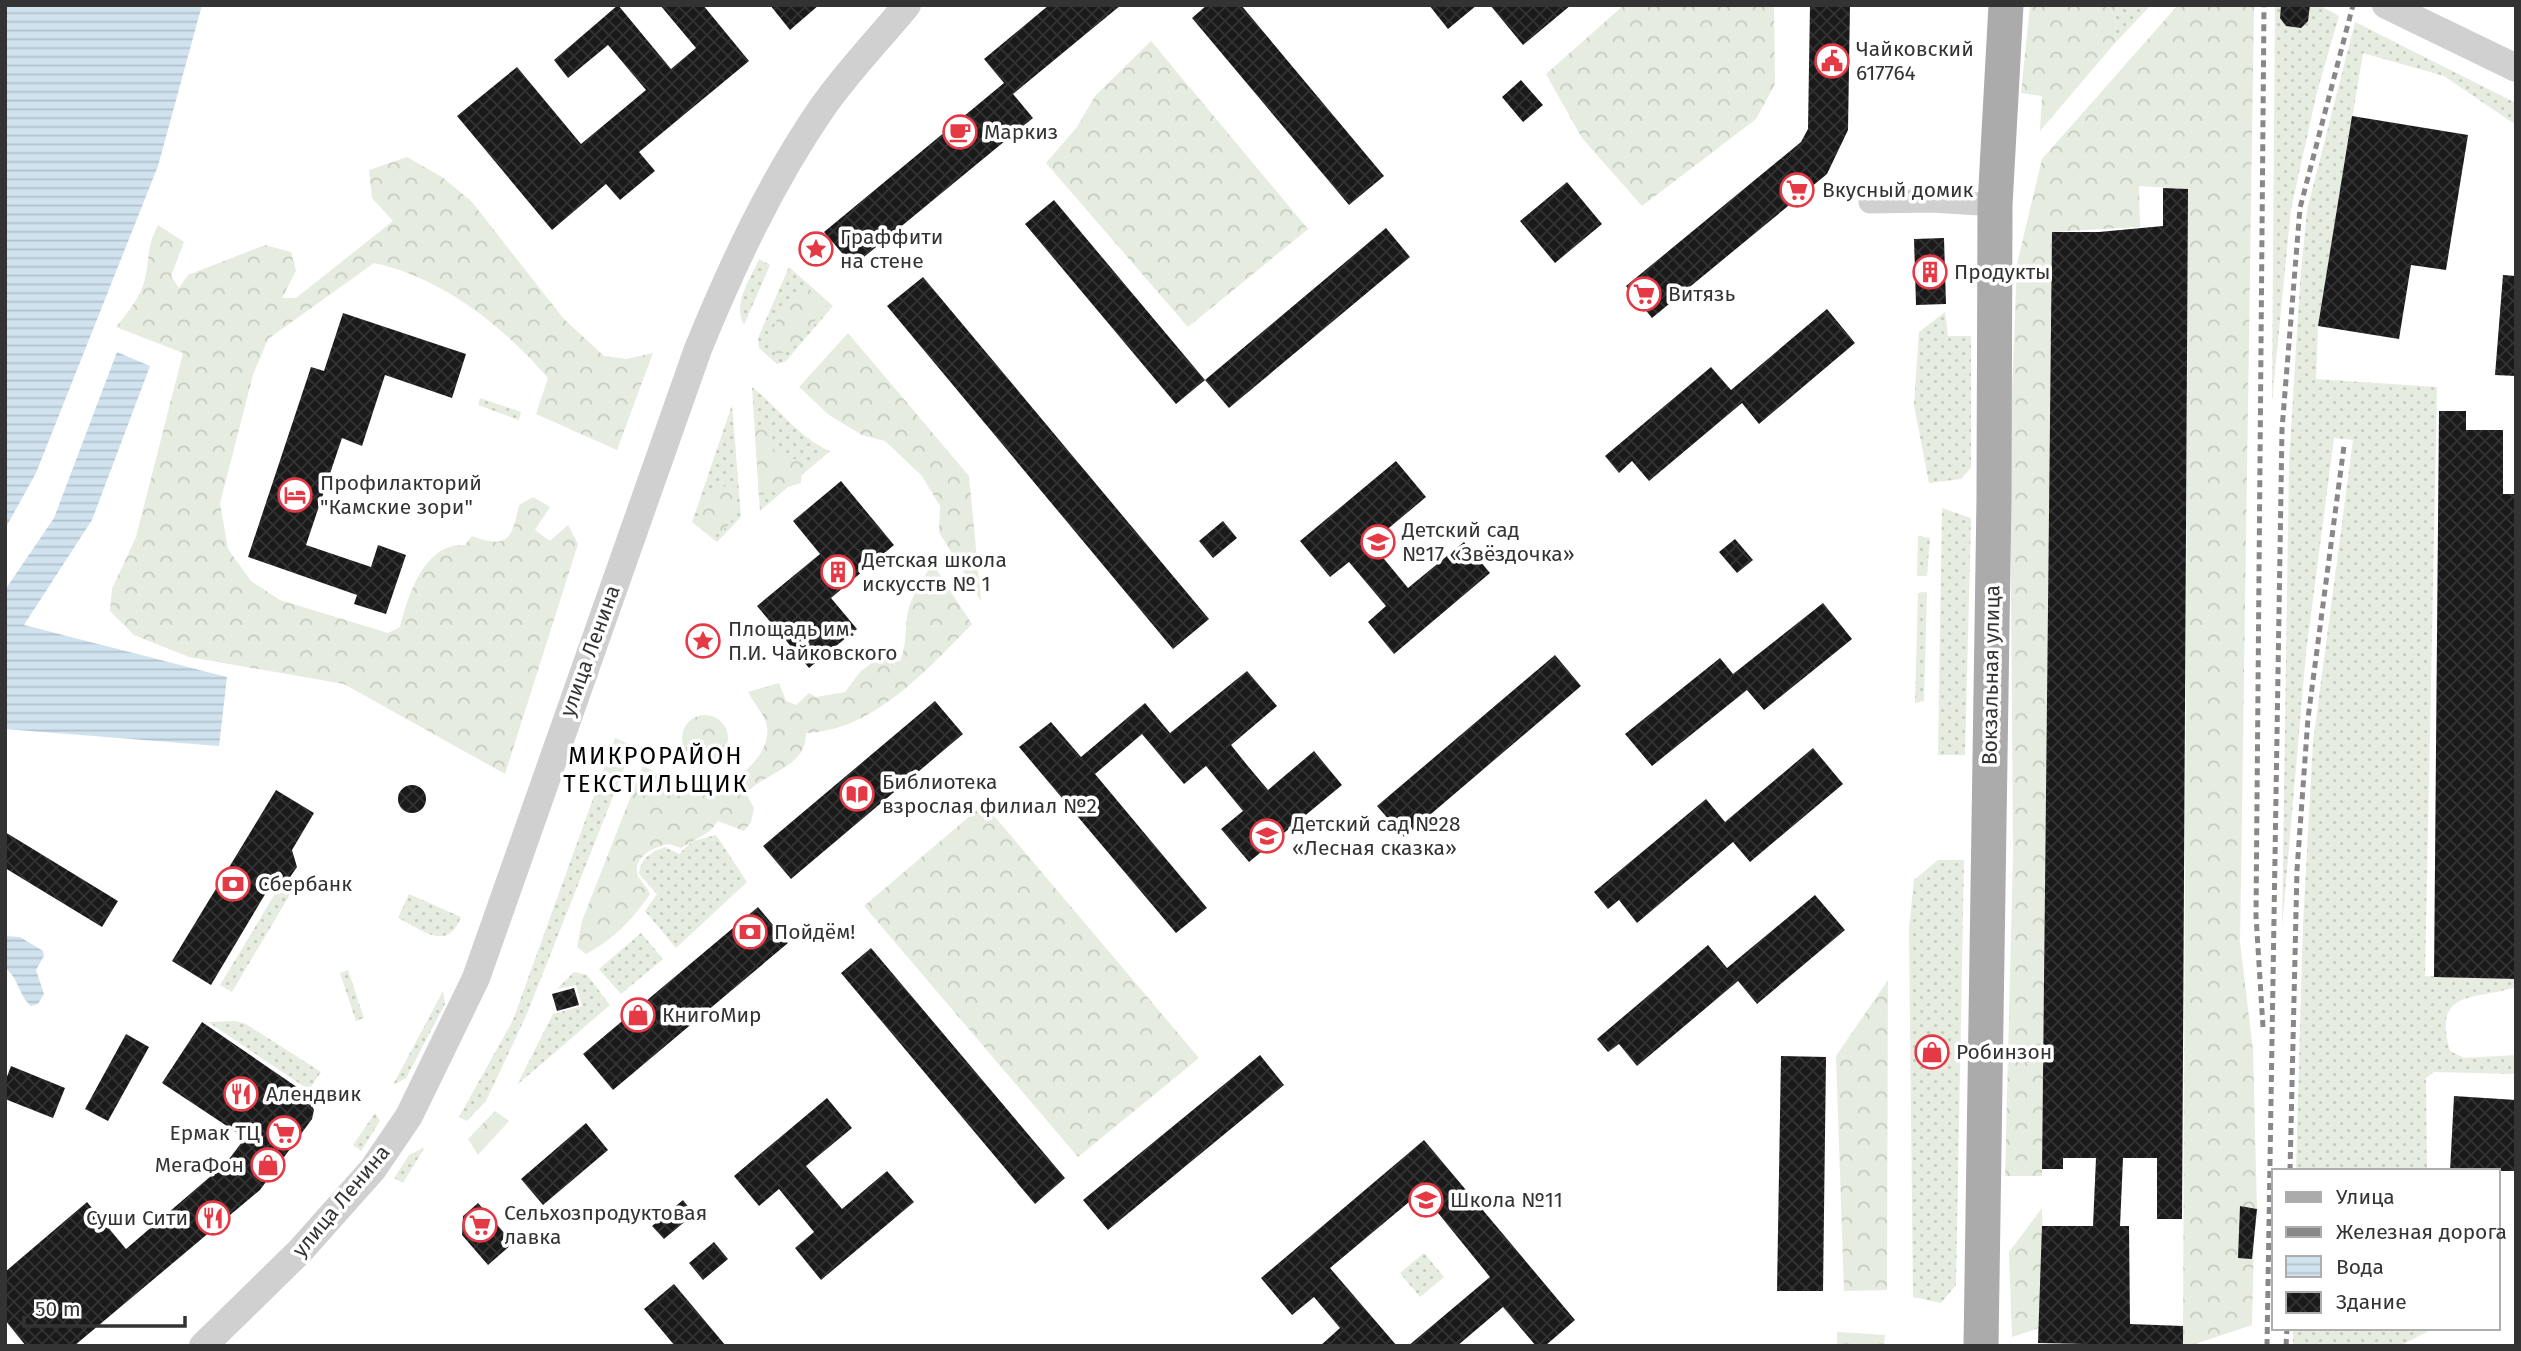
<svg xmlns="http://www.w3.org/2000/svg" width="2521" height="1351" viewBox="0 0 2521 1351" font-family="'Fira Sans',sans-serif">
  <defs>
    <pattern id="grass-dots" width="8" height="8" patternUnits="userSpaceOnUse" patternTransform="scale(1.75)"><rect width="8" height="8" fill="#e6ecdf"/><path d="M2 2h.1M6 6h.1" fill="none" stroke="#c6cbc0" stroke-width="1.8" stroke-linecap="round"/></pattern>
    <pattern id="forest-crowns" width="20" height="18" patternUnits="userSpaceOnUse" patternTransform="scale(1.75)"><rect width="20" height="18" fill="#e6ecdf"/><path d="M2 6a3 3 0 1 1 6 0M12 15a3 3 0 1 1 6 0" fill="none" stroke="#c6cbc0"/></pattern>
    <pattern id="water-rules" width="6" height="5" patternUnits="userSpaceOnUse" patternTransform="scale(1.75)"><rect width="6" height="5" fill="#cfe2ee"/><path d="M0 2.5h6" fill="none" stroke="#b2c2cd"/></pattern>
    <pattern id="building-cross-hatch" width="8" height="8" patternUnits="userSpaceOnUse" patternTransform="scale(1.75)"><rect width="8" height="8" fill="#1a1a1a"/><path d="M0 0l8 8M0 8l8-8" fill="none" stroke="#333"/></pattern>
  </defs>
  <rect width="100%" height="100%" fill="#fff"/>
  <!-- grass -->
  <path fill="url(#grass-dots)" d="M 2116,5 L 2151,5 L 2115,43 Z
    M 2275,5 L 2319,5 L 2339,16 L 2317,92 L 2291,209 L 2272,402 Z
    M 2355,22 L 2516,103 L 2516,125 L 2444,76 L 2363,53 L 2318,326 L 2316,379 L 2437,387 L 2425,976 L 2516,979 L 2516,987 C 2474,1001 2432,988 2450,1051 L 2464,1058 L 2516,1055 L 2516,1074 L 2434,1072 L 2426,1078 L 2427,1171 L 2296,1171 L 2303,924 L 2313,742 L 2353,440 L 2334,438 L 2306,653 L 2282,927 L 2289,463 L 2300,283 L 2307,210 Z
    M 759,259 L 770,265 L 744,325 C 732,303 750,280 759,259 Z
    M 789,267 L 833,306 L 786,361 L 777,364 L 759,348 L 758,338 Z
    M 1945,312 L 1948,336 L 1971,336 L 1971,468 L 1961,479 L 1929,483 L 1914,405 L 1919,332 Z
    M 752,387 C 779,408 798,437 830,451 L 760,511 Z
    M 480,398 L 521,412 L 519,420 L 478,405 Z
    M 732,405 L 741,517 L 717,542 L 692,522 Z
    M 1942,508 L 1971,518 L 1965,755 L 1938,755 Z
    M 1918,536 L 1930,538 L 1927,576 L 1917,576 Z
    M 1927,592 L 1924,701 L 1915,703 L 1918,593 Z
    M 615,738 L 633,746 L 526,1016 L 486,1101 L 467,1121 L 459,1117 L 513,1020 Z
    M 716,835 L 747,882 L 676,948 L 645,911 L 657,894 L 639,874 C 641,858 650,853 665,847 L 679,854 L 693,841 Z
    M 1938,860 L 1964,860 L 1956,1285 L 1941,1303 L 1913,1297 L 1909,929 L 1914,880 Z
    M 281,884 L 292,891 L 232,992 L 220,985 Z
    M 409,894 L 461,917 C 447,953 423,930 398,918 Z
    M 641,933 L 663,959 L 621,994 L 599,969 Z
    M 348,970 L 364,1018 L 356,1021 L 340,973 Z
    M 574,972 L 587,975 L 610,1005 L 517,1085 L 553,1014 L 582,1006 L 576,985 L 557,989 Z
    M 443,991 L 445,1004 L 406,1078 L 393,1085 Z
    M 235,1021 L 246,1024 L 321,1072 L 309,1090 L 208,1022 Z
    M 375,1113 L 380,1121 L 361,1151 L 353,1145 Z
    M 425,1147 L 403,1183 L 394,1178 L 409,1155 Z
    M 1424,1253 L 1444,1277 L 1420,1297 L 1400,1273 Z
    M 2293,1328 L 2428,1328 L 2428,1331 L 2400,1346 L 2293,1346 Z"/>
  <!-- forest -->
  <path fill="url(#forest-crowns)" d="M 1624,5 L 1774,5 L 1775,84 L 1756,119 L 1642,206 L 1582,138 L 1546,74 Z
    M 2030,5 L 2116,5 L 2115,43 L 2040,131 L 2042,96 L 2021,93 Z
    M 2178,5 L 2254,5 L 2240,942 L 2253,1050 L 2257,1209 L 2240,1206 L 2254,1235 L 2252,1325 L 2189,1346 L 2183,1346 L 2188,189 L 2139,186 L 2140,227 L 2052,232 L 2042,1176 L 2005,1176 L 2013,855 L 2010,444 L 2017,264 L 2042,159 Z
    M 1151,41 L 1308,229 L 1188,327 L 1046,163 L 1077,127 L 1095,96 Z
    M 407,157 L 442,177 L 472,202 L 563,318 L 604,356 L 626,359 L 653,353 L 617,450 L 536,414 L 548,378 C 503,326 443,278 374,263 L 268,339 L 253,375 L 220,503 L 228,549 L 251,581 L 280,600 L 388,633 L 400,627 C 408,595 425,542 465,545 L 472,536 C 507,549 512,540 519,505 L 533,497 L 550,507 L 535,530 L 550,541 L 568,525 L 578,544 L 505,774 L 344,684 L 189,657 L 134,635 L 110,611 L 112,589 L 136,537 L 183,353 L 116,327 C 127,313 141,297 145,279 C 150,256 146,249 158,225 L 184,242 L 171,276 L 179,288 L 188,275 L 265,245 L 291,252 L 296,271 L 282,298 L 296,298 L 393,221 L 372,198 L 369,170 Z
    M 805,285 L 827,306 L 792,349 L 779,354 L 770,350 C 769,325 786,301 805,285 Z
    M 848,333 L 969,476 L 981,601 L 939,532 L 940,506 L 922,476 L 885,441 L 862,435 L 829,415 L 799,387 Z
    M 771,426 L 774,451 L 802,462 L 801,483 L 759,496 L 755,431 Z
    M 727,486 L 736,492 L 731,523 L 718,534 L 702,531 C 696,508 701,490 727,486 Z
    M 932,563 L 972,624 C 928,669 873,731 806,733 C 807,768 764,772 746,794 L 754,808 L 751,822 L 744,831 L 718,821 L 710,831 L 681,848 L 669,844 C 655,846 631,857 638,876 C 641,882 647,887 650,894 C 633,919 613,940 586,954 L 577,947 L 582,921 L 643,765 C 685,793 719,802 755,761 C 763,752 769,738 767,726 C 765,715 753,702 748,692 L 779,683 L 786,701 L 796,705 L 809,693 L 816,697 L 845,692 L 860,672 L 878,658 L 900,661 C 908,643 904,626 909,607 C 914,592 925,577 932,563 Z
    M682 738a23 23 0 1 1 46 0a23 23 0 1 1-46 0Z
    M 984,804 L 1199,1058 L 1078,1157 L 864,906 Z
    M 1888,980 L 1887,1290 L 1844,1291 L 1836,1056 Z
    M 495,1111 L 509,1121 L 478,1155 L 468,1139 Z
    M 2042,1208 L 2045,1326 L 2012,1337 L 2009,1252 Z
    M 1837,1332 L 1885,1335 L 1884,1346 L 1837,1346 Z"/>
  <!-- water -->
  <path fill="url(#water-rules)" d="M 5,5 L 202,5 L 158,166 L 36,473 L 5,529 Z
    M 117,352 L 150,366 L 92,520 L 24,625 L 227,677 L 219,746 L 5,729 L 5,590 L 54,518 Z
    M 5,936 L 20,937 L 43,951 L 44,956 L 36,970 L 44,994 L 38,1004 L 31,1006 C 18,995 19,978 5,968 Z"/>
  <!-- building -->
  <path fill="url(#building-cross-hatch)" d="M 618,5 L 671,69 L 696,48 L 660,5 L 703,5 L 749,61 L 639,152 L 655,171 L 620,200 L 606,184 L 552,230 L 457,116 L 517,67 L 581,144 L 646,90 L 608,45 L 568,78 L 554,60 Z
    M 770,5 L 819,5 L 790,30 Z
    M 1049,5 L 1121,5 L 1013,94 L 1033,118 L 853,266 L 824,232 L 1004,83 L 984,59 Z
    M 1207,5 L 1241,5 L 1384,176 L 1349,205 L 1192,18 Z
    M 1429,5 L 1477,5 L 1448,29 Z
    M 1490,5 L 1571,5 L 1523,45 Z
    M 1810,5 L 1850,5 L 1848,130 L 1827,174 L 1652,318 L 1626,286 L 1801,142 L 1808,129 Z
    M 2281,5 L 2310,5 L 2308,21 L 2301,28 L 2286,26 L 2280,18 Z
    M 1521,80 L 1543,105 L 1523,122 L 1502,97 Z
    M 2352,116 L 2468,135 L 2446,270 L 2411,265 L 2399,339 L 2318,326 Z
    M 1567,182 L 1602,224 L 1555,263 L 1520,221 Z
    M 2163,188 L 2188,189 L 2182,1219 L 2157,1219 L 2157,1158 L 2123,1158 L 2120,1226 L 2129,1226 L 2130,1324 L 2183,1326 L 2183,1346 L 2038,1343 L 2042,1226 L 2093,1226 L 2096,1158 L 2063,1158 L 2063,1169 L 2042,1169 L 2052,232 L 2099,232 L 2163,226 Z
    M 1054,200 L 1205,380 L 1176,404 L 1025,224 Z
    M 1386,228 L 1410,257 L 1229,408 L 1205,380 Z
    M 1944,238 L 1946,304 L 1916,305 L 1914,239 Z
    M 2503,275 L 2516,276 L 2516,376 L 2495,375 Z
    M 923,277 L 1209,619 L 1173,649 L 887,306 Z
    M 1827,309 L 1855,343 L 1759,424 L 1742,403 L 1649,481 L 1632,461 L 1619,473 L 1605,456 L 1711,367 L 1731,390 Z
    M 343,313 L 466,354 L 452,398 L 385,375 L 362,446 L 342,438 L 306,545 L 371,567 L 378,545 L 406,555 L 386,614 L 354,604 L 357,595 L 248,557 L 311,367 L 324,371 Z
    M 2439,411 L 2466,411 L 2466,430 L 2503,430 L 2503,494 L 2516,494 L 2516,979 L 2434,977 Z
    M 1396,461 L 1426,497 L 1371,543 L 1408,588 L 1464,542 L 1490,573 L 1394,654 L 1368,622 L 1386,606 L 1349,562 L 1330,577 L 1300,541 Z
    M 841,481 L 894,545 L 831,598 L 857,629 L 809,668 L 757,606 L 820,554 L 793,521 Z
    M 1223,521 L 1237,538 L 1213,558 L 1199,541 Z
    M 1735,539 L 1753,560 L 1737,573 L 1719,552 Z
    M 1823,603 L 1852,639 L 1764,710 L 1747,690 L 1652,766 L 1625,734 L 1720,658 L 1733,674 Z
    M 1555,655 L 1581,686 L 1404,837 L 1377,806 Z
    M 1247,671 L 1277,706 L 1231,745 L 1247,765 L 1268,790 L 1314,751 L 1342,785 L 1249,862 L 1221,829 L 1243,811 L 1206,766 L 1184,784 L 1142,734 L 1095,774 L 1207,908 L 1176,933 L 1019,747 L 1051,722 L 1081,757 L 1145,703 L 1170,733 Z
    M 935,701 L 963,734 L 791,879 L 763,846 Z
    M 1813,748 L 1843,784 L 1750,862 L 1733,842 L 1637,923 L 1619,900 L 1608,909 L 1594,892 L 1706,799 L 1725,822 Z
    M398 799a14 14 0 1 1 28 0a14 14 0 1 1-28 0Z
    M 276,790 L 314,813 L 292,850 L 297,867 L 288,880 L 273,881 L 211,985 L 172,961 Z
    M 5,832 L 118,901 L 102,927 L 5,868 Z
    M 1815,895 L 1845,930 L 1757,1004 L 1738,981 L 1637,1066 L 1619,1044 L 1608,1052 L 1597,1039 L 1708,945 L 1727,968 Z
    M 758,907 L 788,943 L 613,1090 L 583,1054 Z
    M 871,948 L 1065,1178 L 1035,1204 L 841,973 Z
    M 574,988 L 579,1005 L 557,1011 L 552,994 Z
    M 202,1022 L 307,1094 L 314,1110 L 312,1119 L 260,1190 L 74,1346 L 26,1346 L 5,1320 L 5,1272 L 87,1202 L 126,1249 L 226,1163 L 245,1138 L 162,1083 Z
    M 126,1034 L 149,1047 L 108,1121 L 85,1109 Z
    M 1260,1055 L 1284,1085 L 1108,1230 L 1083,1200 Z
    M 1781,1056 L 1826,1057 L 1823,1291 L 1777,1291 Z
    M 11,1066 L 65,1088 L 53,1118 L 5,1099 L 5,1082 Z
    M 2454,1096 L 2516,1100 L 2516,1171 L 2450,1171 Z
    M 827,1098 L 852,1128 L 806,1166 L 842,1209 L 887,1171 L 914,1202 L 821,1280 L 795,1248 L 814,1232 L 779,1189 L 759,1206 L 734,1176 Z
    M 586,1123 L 608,1150 L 543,1205 L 521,1179 Z
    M 1424,1140 L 1575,1320 L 1545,1346 L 1536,1346 L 1503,1307 L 1457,1346 L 1408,1346 L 1490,1277 L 1421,1192 L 1330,1268 L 1397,1346 L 1320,1346 L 1340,1328 L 1314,1297 L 1292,1315 L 1261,1278 Z
    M 683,1200 L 694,1214 L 664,1239 L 652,1226 Z
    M 478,1203 L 513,1243 L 488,1265 L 462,1235 L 463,1216 Z
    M 2240,1206 L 2257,1209 L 2252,1259 L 2238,1258 Z
    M 714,1242 L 728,1259 L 703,1280 L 689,1263 Z
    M 674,1284 L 726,1346 L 675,1346 L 644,1309 Z"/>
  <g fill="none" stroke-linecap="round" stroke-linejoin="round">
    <!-- minor -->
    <path stroke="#d0d0d0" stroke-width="23" d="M 1870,202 L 1931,201 L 1995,205"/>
    <!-- tertiary -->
    <path stroke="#d0d0d0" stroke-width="28" d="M 2386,5 L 2516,68
      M 203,1346 L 300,1251 L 373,1169 L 409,1116 L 476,978 L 698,349 C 732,266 771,182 822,108 C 847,72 879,39 907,5"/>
    <!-- primary -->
    <path stroke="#ababab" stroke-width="35" d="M 1981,1346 L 1994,498 L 1995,205 L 2006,5"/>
    <!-- rail -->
    <path stroke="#888" stroke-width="5" stroke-dasharray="7 5" stroke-linecap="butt" d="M 2263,1027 L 2256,916 L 2264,5
      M 2290,1171 L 2297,870 L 2308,718 L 2344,446
      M 2267,1346 L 2282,429 L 2300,208 L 2353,5
      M 2286,1346 L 2287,1328"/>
  </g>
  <!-- icons -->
  <defs>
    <symbol id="civic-ring" viewBox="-11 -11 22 22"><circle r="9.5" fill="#fff" stroke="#e63946" stroke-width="1.5"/><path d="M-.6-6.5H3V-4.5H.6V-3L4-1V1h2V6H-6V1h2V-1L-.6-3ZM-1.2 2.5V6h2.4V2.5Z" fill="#e63946"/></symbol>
    <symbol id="cafe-ring" viewBox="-11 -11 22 22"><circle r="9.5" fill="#fff" stroke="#e63946" stroke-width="1.5"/><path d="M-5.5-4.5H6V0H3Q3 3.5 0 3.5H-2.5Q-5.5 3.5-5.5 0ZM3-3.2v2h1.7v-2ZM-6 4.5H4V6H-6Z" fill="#e63946"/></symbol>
    <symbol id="supermarket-ring" viewBox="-11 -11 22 22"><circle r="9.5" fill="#fff" stroke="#e63946" stroke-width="1.5"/><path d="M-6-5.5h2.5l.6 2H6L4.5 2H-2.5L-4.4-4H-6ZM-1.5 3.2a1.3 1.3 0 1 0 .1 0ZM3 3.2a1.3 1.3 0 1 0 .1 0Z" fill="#e63946"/></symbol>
    <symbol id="sight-ring" viewBox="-11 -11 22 22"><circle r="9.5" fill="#fff" stroke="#e63946" stroke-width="1.5"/><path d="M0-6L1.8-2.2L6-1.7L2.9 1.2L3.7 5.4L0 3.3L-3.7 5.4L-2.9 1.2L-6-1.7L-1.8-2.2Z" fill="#e63946"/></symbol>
    <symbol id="building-ring" viewBox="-11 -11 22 22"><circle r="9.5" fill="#fff" stroke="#e63946" stroke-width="1.5"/><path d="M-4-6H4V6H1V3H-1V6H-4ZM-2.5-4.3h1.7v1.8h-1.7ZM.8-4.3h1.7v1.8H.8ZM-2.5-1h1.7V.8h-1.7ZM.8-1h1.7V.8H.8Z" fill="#e63946"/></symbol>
    <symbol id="hotel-ring" viewBox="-11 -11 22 22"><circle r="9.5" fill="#fff" stroke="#e63946" stroke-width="1.5"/><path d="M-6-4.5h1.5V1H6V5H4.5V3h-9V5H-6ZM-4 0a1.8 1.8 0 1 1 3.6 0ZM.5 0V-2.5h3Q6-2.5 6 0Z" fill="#e63946"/></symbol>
    <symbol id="school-ring" viewBox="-11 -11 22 22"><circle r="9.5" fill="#fff" stroke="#e63946" stroke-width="1.5"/><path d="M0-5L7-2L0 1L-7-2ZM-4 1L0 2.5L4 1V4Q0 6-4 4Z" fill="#e63946"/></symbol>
    <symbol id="library-ring" viewBox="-11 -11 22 22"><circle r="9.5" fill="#fff" stroke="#e63946" stroke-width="1.5"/><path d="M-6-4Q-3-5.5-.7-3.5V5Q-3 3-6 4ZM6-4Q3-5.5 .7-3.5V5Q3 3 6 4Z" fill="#e63946"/></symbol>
    <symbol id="bank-ring" viewBox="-11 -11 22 22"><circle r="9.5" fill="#fff" stroke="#e63946" stroke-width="1.5"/><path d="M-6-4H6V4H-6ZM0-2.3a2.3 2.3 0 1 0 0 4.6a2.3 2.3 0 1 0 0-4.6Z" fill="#e63946"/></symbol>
    <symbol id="shop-ring" viewBox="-11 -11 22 22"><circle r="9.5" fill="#fff" stroke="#e63946" stroke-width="1.5"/><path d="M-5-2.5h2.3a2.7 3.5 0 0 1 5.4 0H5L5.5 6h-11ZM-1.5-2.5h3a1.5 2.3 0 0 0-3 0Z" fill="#e63946"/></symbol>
    <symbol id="restaurant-ring" viewBox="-11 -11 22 22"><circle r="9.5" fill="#fff" stroke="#e63946" stroke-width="1.5"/><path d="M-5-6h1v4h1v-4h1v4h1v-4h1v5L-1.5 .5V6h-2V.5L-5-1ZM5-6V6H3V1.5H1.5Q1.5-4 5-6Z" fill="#e63946"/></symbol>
  </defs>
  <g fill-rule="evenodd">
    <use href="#civic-ring" x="1813" y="42" width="38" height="38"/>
    <use href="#cafe-ring" x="941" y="113" width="38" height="38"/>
    <use href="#supermarket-ring" x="1778" y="171" width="38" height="38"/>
    <use href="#sight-ring" x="797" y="230" width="38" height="38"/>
    <use href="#building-ring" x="1911" y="253" width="38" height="38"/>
    <use href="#supermarket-ring" x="1625" y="275" width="38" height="38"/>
    <use href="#hotel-ring" x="276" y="476" width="38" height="38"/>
    <use href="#school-ring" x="1359" y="523" width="38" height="38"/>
    <use href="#building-ring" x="819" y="553" width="38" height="38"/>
    <use href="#sight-ring" x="684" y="622" width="38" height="38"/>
    <use href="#library-ring" x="838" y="775" width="38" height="38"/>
    <use href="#school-ring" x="1248" y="817" width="38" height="38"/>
    <use href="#bank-ring" x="214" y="865" width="38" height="38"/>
    <use href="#bank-ring" x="731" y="913" width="38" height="38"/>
    <use href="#shop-ring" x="619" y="996" width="38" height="38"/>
    <use href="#shop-ring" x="1913" y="1033" width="38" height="38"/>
    <use href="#restaurant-ring" x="222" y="1075" width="38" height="38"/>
    <use href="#supermarket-ring" x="265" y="1114" width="38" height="38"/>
    <use href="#shop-ring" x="249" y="1146" width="38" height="38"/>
    <use href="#school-ring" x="1407" y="1181" width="38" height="38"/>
    <use href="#restaurant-ring" x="194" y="1199" width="38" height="38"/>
    <use href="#supermarket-ring" x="461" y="1206" width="38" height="38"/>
  </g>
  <g text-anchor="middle" stroke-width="7" stroke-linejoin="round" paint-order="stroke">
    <!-- poi labels -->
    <g font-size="21" fill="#333" stroke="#fff" text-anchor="start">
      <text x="1856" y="56">Чайковский<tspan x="1856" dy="24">617764</tspan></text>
      <text x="984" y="139">Маркиз</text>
      <text x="1822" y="197">Вкусный домик</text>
      <text x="840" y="244">Граффити<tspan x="840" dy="24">на стене</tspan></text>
      <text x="1954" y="279">Продукты</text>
      <text x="1668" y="301">Витязь</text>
      <text x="320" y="490">Профилакторий<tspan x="320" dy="24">"Камские зори"</tspan></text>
      <text x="1402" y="537">Детский сад<tspan x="1402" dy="24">№17 «Звёздочка»</tspan></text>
      <text x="862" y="567">Детская школа<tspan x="862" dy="24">искусств № 1</tspan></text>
      <text x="728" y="636">Площадь им.<tspan x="728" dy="24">П.И. Чайковского</tspan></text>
      <text x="882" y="789">Библиотека<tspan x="882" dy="24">взрослая филиал №2</tspan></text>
      <text x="1292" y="831">Детский сад №28<tspan x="1292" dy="24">«Лесная сказка»</tspan></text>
      <text x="258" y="891">Сбербанк</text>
      <text x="774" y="939">Пойдём!</text>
      <text x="662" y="1022">КнигоМир</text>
      <text x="1956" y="1059">Робинзон</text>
      <text x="266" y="1101">Алендвик</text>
      <text x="260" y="1140" text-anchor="end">Ермак ТЦ</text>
      <text x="244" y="1172" text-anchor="end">МегаФон</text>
      <text x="1450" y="1207">Школа №11</text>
      <text x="504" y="1220">Сельхозпродуктовая<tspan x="504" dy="24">лавка</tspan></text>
      <text x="188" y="1225" text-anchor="end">Суши Сити</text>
    </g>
    <!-- street labels -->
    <g font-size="21" fill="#333" stroke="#fff">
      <text transform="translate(590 651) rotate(-70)" y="7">улица Ленина</text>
      <text transform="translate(1991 675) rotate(-89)" y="7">Вокзальная улица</text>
      <text transform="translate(341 1201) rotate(-50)" y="7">улица Ленина</text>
    </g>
    <!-- quarter labels -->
    <g font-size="24" letter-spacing="2" fill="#000" stroke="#fff">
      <text x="656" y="764">МИКРОРАЙОН<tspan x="656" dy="28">ТЕКСТИЛЬЩИК</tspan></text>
    </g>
  </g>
  <!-- border -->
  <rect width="2521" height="1351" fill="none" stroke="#333333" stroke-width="14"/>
  <!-- legend -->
  <rect x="2272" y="1169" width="228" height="161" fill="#ffffff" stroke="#adadad" stroke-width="2"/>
  <rect x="2286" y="1192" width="35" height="10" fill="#ababab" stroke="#adadad" stroke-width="2"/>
  <text x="2336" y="1204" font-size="21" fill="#333333">Улица</text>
  <rect x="2286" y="1227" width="35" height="10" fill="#888888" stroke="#adadad" stroke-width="2"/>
  <text x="2336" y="1239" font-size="21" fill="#333333">Железная дорога</text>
  <rect x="2286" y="1256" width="35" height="21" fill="url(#water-rules)" stroke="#adadad" stroke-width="2"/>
  <text x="2336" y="1274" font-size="21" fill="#333333">Вода</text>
  <rect x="2286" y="1292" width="35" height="21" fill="url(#building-cross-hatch)" stroke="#adadad" stroke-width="2"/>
  <text x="2336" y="1309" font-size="21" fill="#333333">Здание</text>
  <!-- scale -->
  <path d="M24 1316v10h161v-10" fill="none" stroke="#333333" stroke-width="3.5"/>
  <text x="35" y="1316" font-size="21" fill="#333333" stroke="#ffffff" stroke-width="5" paint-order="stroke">50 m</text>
</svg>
